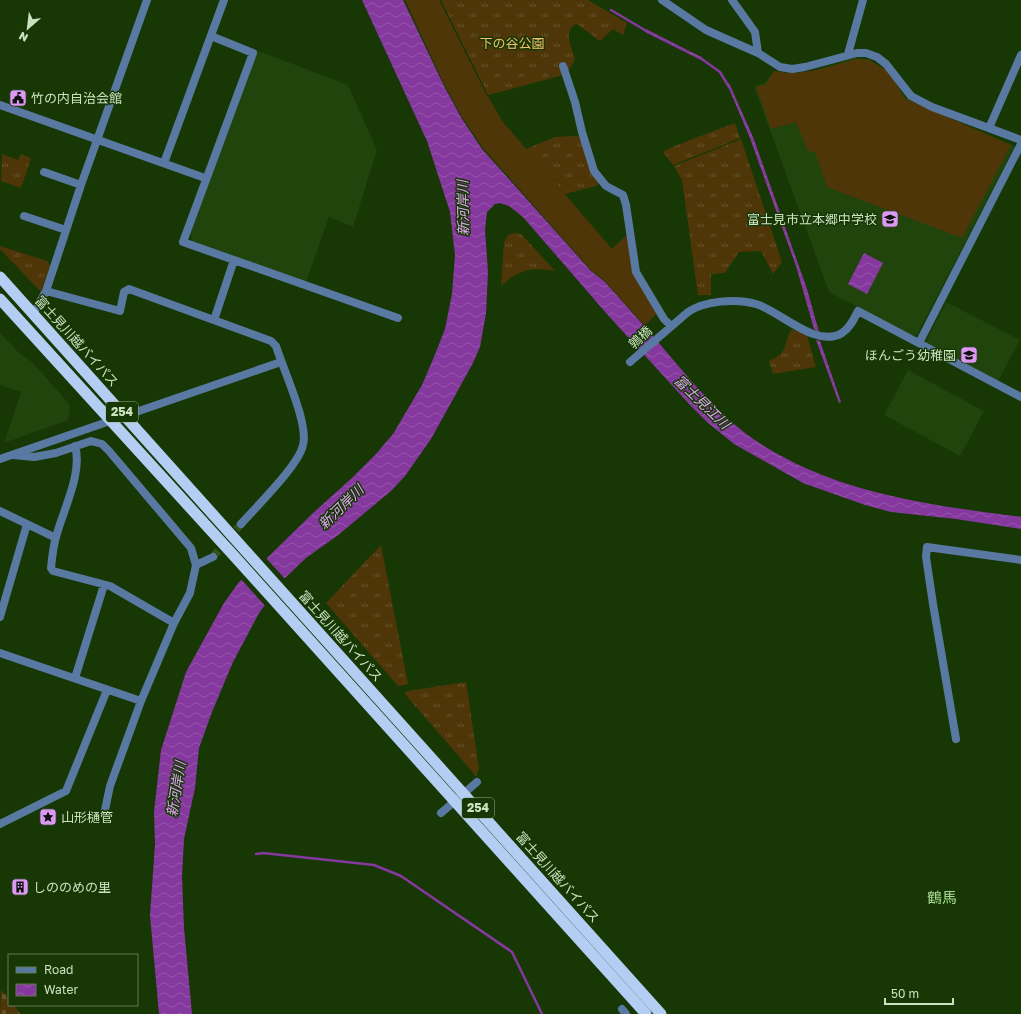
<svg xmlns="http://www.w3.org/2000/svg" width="1021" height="1014" viewBox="0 0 1021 1014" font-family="'Golos Text','Noto Sans JP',sans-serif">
  <defs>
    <pattern id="grass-tufts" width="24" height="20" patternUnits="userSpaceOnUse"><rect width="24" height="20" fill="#4f3609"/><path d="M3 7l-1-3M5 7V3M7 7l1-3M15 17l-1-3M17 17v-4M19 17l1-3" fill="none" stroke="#67532b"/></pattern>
    <pattern id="cemetery-stones" width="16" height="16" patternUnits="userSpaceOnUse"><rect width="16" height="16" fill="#4f3609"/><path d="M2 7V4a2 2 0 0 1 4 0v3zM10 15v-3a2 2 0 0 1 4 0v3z" fill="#67532b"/></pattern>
    <pattern id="water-waves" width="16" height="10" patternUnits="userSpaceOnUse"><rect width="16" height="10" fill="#85399e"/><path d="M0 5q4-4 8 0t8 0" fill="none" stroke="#9555aa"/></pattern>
  </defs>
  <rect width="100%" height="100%" fill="#173705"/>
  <!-- built -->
  <path fill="#21440c" d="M 256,50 L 348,85 L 377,150 L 353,227 L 329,217 L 306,282 L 192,241 L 191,233 Z
    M 855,58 L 869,59 L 886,70 L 892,76 L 905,97 L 921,106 L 1015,146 L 917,335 L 912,336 L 829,292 L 754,86 L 765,83 L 774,71 L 787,73 L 806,73 Z
    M 946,302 L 1020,340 L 998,381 L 925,343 Z
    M 0,333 L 18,352 L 32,362 L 70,405 L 68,420 L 4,443 L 21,392 L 0,385 Z
    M 908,370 L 984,411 L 960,456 L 884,415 Z"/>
  <!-- grass -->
  <path fill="url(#grass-tufts)" d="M 441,0 L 588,0 L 627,23 L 623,35 L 613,29 L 600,41 L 577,24 C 562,29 572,48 575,59 L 567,74 L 488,95 Z
    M 735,123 L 740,138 L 673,165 L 663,152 L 672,147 Z
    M 579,136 L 591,170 L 599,183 L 596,186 L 565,194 L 526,149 L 555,137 Z
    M 741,139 L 782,262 L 773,274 L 761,251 L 739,252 L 725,273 L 711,274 L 711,295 L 698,295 L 682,180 L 674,166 Z
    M 2,154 L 18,160 L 21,154 L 31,158 L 21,188 L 1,181 Z
    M 514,233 L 521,234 L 555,271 C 532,267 519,269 501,286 L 504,242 L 508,235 Z
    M 0,246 L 47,261 L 50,266 L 41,292 L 0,249 Z
    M 792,329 L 807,336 L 816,367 L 773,374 L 769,361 C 790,352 782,345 792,329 Z
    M 381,545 L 408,684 L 398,686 L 326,603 Z
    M 466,682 L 479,769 L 476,776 L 404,693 L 408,691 Z"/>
  <!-- cemetery -->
  <path fill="url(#cemetery-stones)" d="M 1,990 L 9,998 L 9,1005 L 14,1005 L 20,1014 L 0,1014 Z"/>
  <!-- garden -->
  <path fill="#4f3609" d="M 405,0 L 439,0 L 484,90 L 503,122 L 612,249 L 628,234 L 632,270 L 657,313 L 645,326 L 604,280 L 591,270 L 483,148 L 462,117 L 443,82 Z
    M 855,59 L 869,60 L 886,70 L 892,76 L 904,98 L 1011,145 L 962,238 L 827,187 L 815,152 L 808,151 L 796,122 L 771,129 L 756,87 L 766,84 L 774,71 C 803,77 828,67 855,59 Z"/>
  <!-- water -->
  <path fill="url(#water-waves)" d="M 362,0 L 403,0 L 444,86 L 462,119 L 482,149 L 591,271 L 604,281 C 622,301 640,321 658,342 C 689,378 720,418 761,444 C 839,494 931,505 1021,517 L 1021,529 L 956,519 L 891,512 L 865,505 L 803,483 L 734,444 L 707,422 L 690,405 L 606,313 L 523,217 L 509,206 L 500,203 L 495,204 L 487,212 L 485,230 L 488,272 L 486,313 L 480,347 L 473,363 L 431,439 L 405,476 L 391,491 L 337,536 L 306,558 L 285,578 L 259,613 L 233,662 L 212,712 L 199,748 L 195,788 L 184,839 L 182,877 L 184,928 L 192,1014 L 159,1014 L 150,915 L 155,844 L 154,812 L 161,750 L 186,672 L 224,603 L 239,582 L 267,558 L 312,514 L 354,476 L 376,454 L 393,434 L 422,385 L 434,357 L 445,329 L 452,294 L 455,255 L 450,212 L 427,141 Z
    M 646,29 L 703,58 L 701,60 L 645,32 Z
    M 729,83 L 753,137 L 807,289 L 819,332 L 814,329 L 796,266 L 750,138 L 727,84 Z
    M 864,253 L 883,263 L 867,294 L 848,284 Z
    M 816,340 L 820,341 L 841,402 L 839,403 Z"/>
  <!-- pier -->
  <path fill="#173705" d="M 265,557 L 286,580 L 266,607 L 240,578 Z"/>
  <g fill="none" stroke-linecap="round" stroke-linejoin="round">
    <!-- stream -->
    <path stroke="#85399e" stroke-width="2.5" d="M 611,10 L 648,32
      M 699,57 L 720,72 L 729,87
      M 256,854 L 263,853 L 374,865 L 401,876 L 512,952 L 542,1014"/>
    <!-- minor-tunnel -->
    <path stroke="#325121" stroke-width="8" stroke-dasharray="8 4" stroke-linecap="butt" d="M 213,557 L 241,524"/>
    <!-- minor -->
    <path stroke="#5978a2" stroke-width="8" d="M 662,0 L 706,30 L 758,53 L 780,67 L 792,69 L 805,67 L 857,53 L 866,53 L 877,57 L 886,64 L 911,96 L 932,107 L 1021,140
      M 732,0 L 755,32 L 758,53
      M 211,36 L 253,53 L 183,242 L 398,318
      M 848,54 L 863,0
      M 563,66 L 575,102 L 582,132 L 594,171 L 606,186 L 623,195 L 626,205 L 636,272 L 664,319 L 671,326
      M 989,128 L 1021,55
      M 44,172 L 81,185
      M 24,216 L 66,230
      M 46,291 L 120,311 L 124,292 L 129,289 L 271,341 L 276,346 C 283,369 309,424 303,445 C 299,465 256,507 241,524
      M 33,314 L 46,291 L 81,185 L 147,0
      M 214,320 L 234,260
      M 630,362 L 688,312 C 704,301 736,298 756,304 C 780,311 816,349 842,333 C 850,328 854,319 858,311 L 1021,397
      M 75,446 C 83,473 63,510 56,537 C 53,547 52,558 51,568 L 53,571 L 110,586 L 174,623
      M 13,455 L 34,457 L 56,453 L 91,441 L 102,444 L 109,451 L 191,548 L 196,565 L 190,593 L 174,623 L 141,701 L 110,786 L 105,810
      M 0,511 L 56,538
      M 196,565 L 213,557
      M 0,617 L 27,524
      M 0,653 L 141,701
      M 75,678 L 104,585
      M 956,739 L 933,604 L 926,557 L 927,547 L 1021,560
      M 441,813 L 477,782
      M 0,824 L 66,791 L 107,690
      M 622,1009 L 626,1014"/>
    <!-- tertiary -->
    <path stroke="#5978a2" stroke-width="8" d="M 0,105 L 205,178
      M 164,163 L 224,0
      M 919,343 L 1021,144
      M 0,459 L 281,362"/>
    <!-- trunk -->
    <path stroke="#b4cef3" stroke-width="11" d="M 0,277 L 661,1014
      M 0,299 L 235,557 L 646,1014"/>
  </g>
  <!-- icons -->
  <defs>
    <symbol id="civic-square" viewBox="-11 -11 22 22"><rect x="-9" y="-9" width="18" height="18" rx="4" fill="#dc99f4" stroke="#173705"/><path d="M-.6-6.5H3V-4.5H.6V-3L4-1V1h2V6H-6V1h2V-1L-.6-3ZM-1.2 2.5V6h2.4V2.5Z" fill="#111"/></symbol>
    <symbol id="school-square" viewBox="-11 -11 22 22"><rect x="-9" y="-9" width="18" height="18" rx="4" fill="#dc99f4" stroke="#173705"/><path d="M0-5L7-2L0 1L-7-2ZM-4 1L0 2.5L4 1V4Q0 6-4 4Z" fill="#111"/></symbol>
    <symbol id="sight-square" viewBox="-11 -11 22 22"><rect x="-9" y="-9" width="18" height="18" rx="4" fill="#dc99f4" stroke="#173705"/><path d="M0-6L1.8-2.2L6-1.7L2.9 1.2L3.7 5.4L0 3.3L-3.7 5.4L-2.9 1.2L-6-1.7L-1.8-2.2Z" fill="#111"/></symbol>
    <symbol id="building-square" viewBox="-11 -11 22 22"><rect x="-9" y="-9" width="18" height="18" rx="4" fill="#dc99f4" stroke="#173705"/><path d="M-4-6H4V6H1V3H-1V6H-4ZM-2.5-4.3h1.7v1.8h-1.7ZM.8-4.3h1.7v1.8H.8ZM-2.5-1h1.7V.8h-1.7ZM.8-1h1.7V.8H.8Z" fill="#111"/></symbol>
  </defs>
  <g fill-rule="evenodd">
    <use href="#civic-square" x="8" y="88" width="20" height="20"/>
    <use href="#school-square" x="880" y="209" width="20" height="20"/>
    <use href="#school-square" x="959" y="345" width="20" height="20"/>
    <use href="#sight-square" x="38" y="807" width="20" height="20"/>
    <use href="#building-square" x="10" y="877" width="20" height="20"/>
  </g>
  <g text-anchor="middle" stroke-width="3" stroke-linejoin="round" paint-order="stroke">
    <!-- shield labels -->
    <g fill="#173705" stroke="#94af88" stroke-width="1">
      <rect x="106" y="402" width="32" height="20" rx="3"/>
      <rect x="462" y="798" width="32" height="20" rx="3"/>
    </g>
    <g font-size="12" font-weight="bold" fill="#cae2c0">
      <text x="122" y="416">254</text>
      <text x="478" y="812">254</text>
    </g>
    <!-- park labels -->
    <g font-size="13" fill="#f7c06d" stroke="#173705">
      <text x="512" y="48">下の谷公園</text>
    </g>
    <!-- poi labels -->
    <g font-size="13" fill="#cae2c0" stroke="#173705" text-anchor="start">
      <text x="31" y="103">竹の内自治会館</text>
      <text x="877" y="224" text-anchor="end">富士見市立本郷中学校</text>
      <text x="956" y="360" text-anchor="end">ほんごう幼稚園</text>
      <text x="61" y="822">山形樋管</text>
      <text x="33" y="892">しののめの里</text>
    </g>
    <!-- street labels -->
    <g font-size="13" fill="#cae2c0" stroke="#173705">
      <text transform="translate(640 337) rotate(-42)" y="5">鶉橋</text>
      <text transform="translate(77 341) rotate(48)" y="5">富士見川越バイパス</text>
      <text transform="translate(341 636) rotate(48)" y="5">富士見川越バイパス</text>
      <text transform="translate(558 877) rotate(48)" y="5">富士見川越バイパス</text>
    </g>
    <!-- water labels -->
    <g font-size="14" font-style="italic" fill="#e0a9f5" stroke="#173705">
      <text transform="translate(463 208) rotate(-91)" y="5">新河岸川</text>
      <text transform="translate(702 402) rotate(44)" y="5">富士見江川</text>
      <text transform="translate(341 507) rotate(-44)" y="5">新河岸川</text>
      <text transform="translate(176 789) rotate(-81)" y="5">新河岸川</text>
    </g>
    <!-- quarter labels -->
    <g font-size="15" fill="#a6d692" stroke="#173705">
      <text x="942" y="903">鶴馬</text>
    </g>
  </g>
  <!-- legend -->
  <rect x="8" y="954" width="130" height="52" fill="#173705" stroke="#5f7b50"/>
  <rect x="16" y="967" width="20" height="6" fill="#5978a2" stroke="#5f7b50"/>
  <text x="44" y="974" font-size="12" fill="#cae2c0">Road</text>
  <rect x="16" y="984" width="20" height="12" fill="url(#water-waves)" stroke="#5f7b50"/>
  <text x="44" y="994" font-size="12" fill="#cae2c0">Water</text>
  <!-- north arrow -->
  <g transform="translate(28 28) rotate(208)" stroke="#173705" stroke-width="3" paint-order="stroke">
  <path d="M0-3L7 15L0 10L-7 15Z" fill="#cae2c0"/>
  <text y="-6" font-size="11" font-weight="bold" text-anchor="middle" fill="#cae2c0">N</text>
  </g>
  <!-- scale -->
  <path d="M885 998v6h68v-6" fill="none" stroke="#cae2c0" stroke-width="2"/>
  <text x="891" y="998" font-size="12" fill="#cae2c0" stroke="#173705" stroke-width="3" paint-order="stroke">50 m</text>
</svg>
